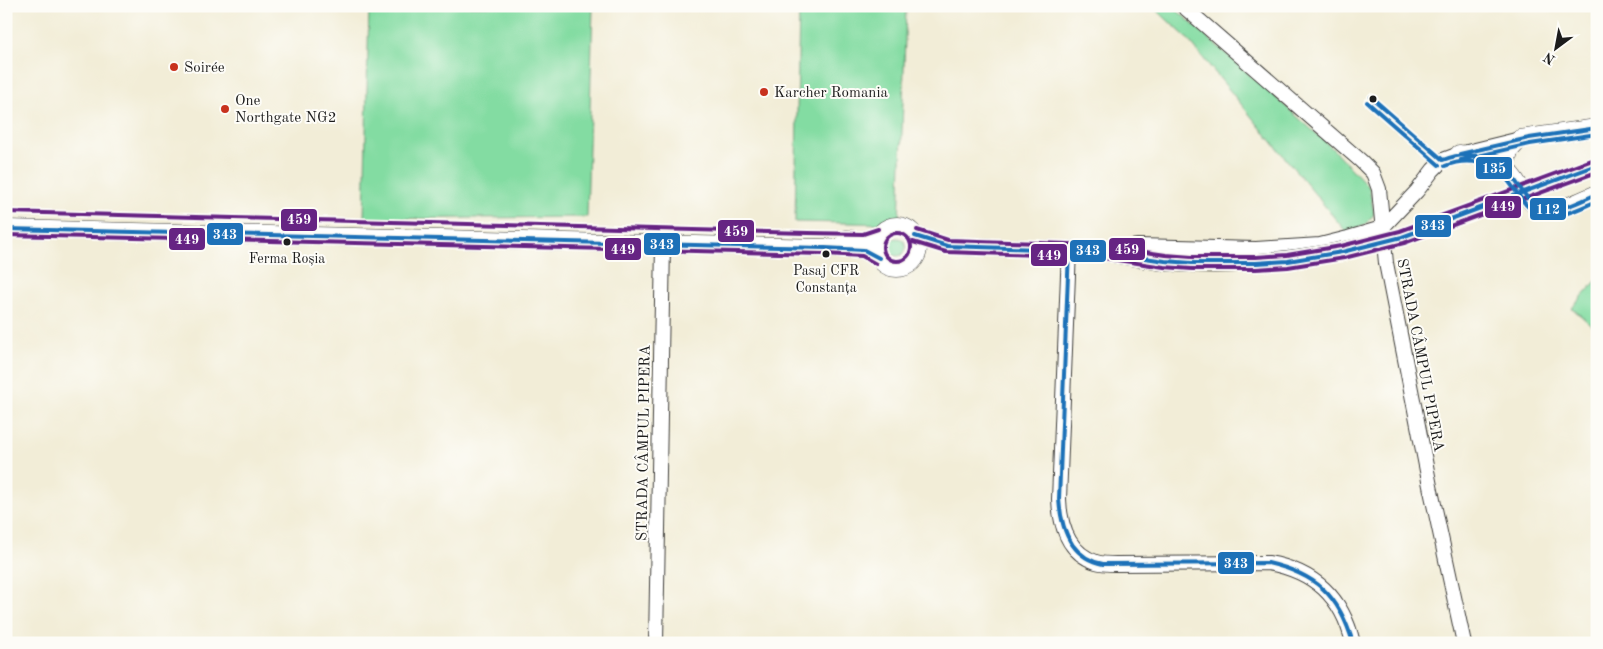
<svg xmlns="http://www.w3.org/2000/svg" width="1603" height="649" viewBox="0 0 1603 649" font-family="'Old Standard TT',serif">
  <rect width="100%" height="100%" fill="#fdfcf7"/>
  <filter id="ink" filterUnits="userSpaceOnUse"><feTurbulence type="fractalNoise" baseFrequency=".02" numOctaves="2"/><feDisplacementMap in="SourceGraphic" scale="10" xChannelSelector="R" yChannelSelector="G"/><feConvolveMatrix kernelMatrix="1 2 1 2 8 2 1 2 1" color-interpolation-filters="sRGB"/></filter>
  <filter id="wash" filterUnits="userSpaceOnUse"><feTurbulence type="fractalNoise" baseFrequency=".0096" numOctaves="4" result="noise"/><feDisplacementMap in="SourceGraphic" scale="20" xChannelSelector="R" yChannelSelector="G"/><feGaussianBlur stdDeviation="1.12" result="paint"/><feColorMatrix in="noise" values="0 0 0 0 0 0 0 0 0 0 0 0 0 0 0 0 0 1.4 0 .05"/><feComposite in="paint" operator="in"/></filter>
  <g filter="url(#wash)">
    <rect width="100%" height="100%" fill="#f2edd7"/>
    <!-- green -->
    <path fill="#83dca2" stroke="#507c5f" d="M 369,6 L 593,6 L 587,217 L 364,219 Z
      M 799,6 L 906,6 L 899,224 L 795,222 Z
      M 1152,6 L 1172,6 L 1327,143 L 1369,187 L 1374,214 L 1365,225 L 1347,233 L 1185,36 Z
      M888 247a9 9 0 1 1 18 0a9 9 0 1 1-18 0Z
      M 1597,280 L 1597,330 L 1572,308 Z"/>
  </g>
  <g filter="url(#ink)">
    <g fill="none" stroke-linecap="round" stroke-linejoin="round">
      <defs>
        <path id="minor" d="M 1183,6 L 1361,161 L 1373,173 L 1379,189 L 1386,263 L 1430,486 L 1464,643
          M 1069,250 L 1059,499 C 1060,525 1068,553 1096,562 C 1102,564 1110,564 1116,564 L 1268,563 C 1314,571 1342,596 1353,643
          M 1111,250 L 1138,246 L 1256,249 L 1320,245 L 1348,238 L 1382,228 L 1417,191 L 1433,170 L 1443,160 L 1459,154 L 1520,139
          M 656,643 L 663,244"/>
        <path id="major" d="M 1459,154 C 1475,156 1490,157 1503,167 C 1521,179 1524,209 1549,209 C 1566,210 1582,200 1597,194
          M 1505,168 L 1509,151 L 1520,139 L 1597,128
          M876 247a21 21 0 1 1 42 0a21 21 0 1 1-42 0Z
          M 6,229 L 825,248 L 864,250 L 879,258
          M 915,236 L 947,246 L 1098,251
          M 846,239 L 864,240 L 880,235"/>
      </defs>
      <!-- minor casing -->
      <use href="#minor" stroke="#3c3b38" stroke-width="16"/>
      <!-- major casing -->
      <use href="#major" stroke="#3c3b38" stroke-width="19"/>
      <!-- minor -->
      <use href="#minor" stroke="#fff" stroke-width="14"/>
      <!-- major -->
      <use href="#major" stroke="#fff" stroke-width="18"/>
      <defs>
        <path id="major-bridge" d="M 1098,251 C 1120,255 1143,259 1166,262 C 1246,269 1325,258 1402,237 L 1597,165"/>
      </defs>
      <!-- major-bridge casing -->
      <use href="#major-bridge" stroke="#3c3b38" stroke-width="19" stroke-linecap="butt"/>
      <!-- major-bridge -->
      <use href="#major-bridge" stroke="#fff" stroke-width="18"/>
      <defs>
        <path id="bus-1" d="M 6,229 L 825,248 L 864,250 L 879,258
          M 915,236 L 947,246 L 1098,251 L 1165,261 L 1192,263 L 1256,263 L 1288,261 L 1342,252 L 1402,237 L 1597,165
          M 1069,250 L 1059,499 C 1061,528 1071,558 1103,564 L 1268,563 C 1316,574 1339,595 1353,643"/>
        <path id="bus-2" d="M 6,235 L 825,254 L 862,256 L 876,264
          M 913,242 L 946,252 L 1097,257 L 1164,267 L 1192,269 L 1256,269 L 1288,267 L 1344,258 L 1404,243 L 1597,172"/>
        <path id="bus-3" d="M 6,212 L 808,233 L 863,234 L 878,229
          M 917,230 L 948,240 L 1098,245 L 1166,255 L 1192,257 L 1256,257 L 1287,255 L 1341,246 L 1400,231 L 1595,159
          M883 247a14 14 0 1 1 28 0a14 14 0 1 1-28 0Z"/>
        <path id="bus-4" d="M 1371,97 L 1443,160
          M 1460,154 L 1529,138 L 1597,128
          M 1443,160 C 1462,152 1489,153 1505,168 C 1520,182 1525,207 1549,209 C 1566,210 1582,200 1597,194"/>
        <path id="bus-5" d="M 1367,102 L 1439,165
          M 1461,160 L 1530,144 L 1597,134
          M 1445,166 C 1457,161 1467,160 1480,163 C 1487,165 1495,168 1501,173 C 1518,188 1522,213 1548,215 C 1565,217 1582,207 1597,201"/>
      </defs>
      <!-- bus-1 casing -->
      <use href="#bus-1" stroke="#fdfcf7" stroke-width="8"/>
      <!-- bus-2 casing -->
      <use href="#bus-2" stroke="#fdfcf7" stroke-width="8"/>
      <!-- bus-3 casing -->
      <use href="#bus-3" stroke="#fdfcf7" stroke-width="8"/>
      <!-- bus-4 casing -->
      <use href="#bus-4" stroke="#fdfcf7" stroke-width="8"/>
      <!-- bus-5 casing -->
      <use href="#bus-5" stroke="#fdfcf7" stroke-width="8"/>
      <!-- bus-1 -->
      <use href="#bus-1" stroke="#1d71b8" stroke-width="4"/>
      <!-- bus-2 -->
      <use href="#bus-2" stroke="#662483" stroke-width="4"/>
      <!-- bus-3 -->
      <use href="#bus-3" stroke="#662483" stroke-width="4"/>
      <!-- bus-4 -->
      <use href="#bus-4" stroke="#1d71b8" stroke-width="4"/>
      <!-- bus-5 -->
      <use href="#bus-5" stroke="#1d71b8" stroke-width="4"/>
    </g>
  </g>
  <!-- markers -->
  <g fill="#c8321e" stroke="#fdfcf7" stroke-width="2">
    <circle cx="174" cy="67" r="5"/>
    <circle cx="764" cy="92" r="5"/>
    <circle cx="225" cy="109" r="5"/>
  </g>
  <g fill="#1c1c1c" stroke="#fdfcf7" stroke-width="2">
    <circle cx="1373" cy="99" r="4.5"/>
    <circle cx="287" cy="242" r="4.5"/>
    <circle cx="826" cy="254" r="4.5"/>
  </g>
  <g text-anchor="middle" stroke-width="4" stroke-linejoin="round" paint-order="stroke">
    <!-- bus labels -->
    <g font-size="14" fill="#1c1c1c" stroke="#fdfcf7">
      <text x="287" y="263">Ferma Roșia</text>
      <text x="826" y="275">Pasaj CFR<tspan x="826" dy="17">Constanța</tspan></text>
    </g>
    <!-- poi labels -->
    <g font-size="15" fill="#1c1c1c" stroke="#fdfcf7" text-anchor="start">
      <text x="184" y="72">Soirée</text>
      <text x="774" y="97">Karcher Romania</text>
      <text x="235" y="105">One<tspan x="235" dy="17">Northgate NG2</tspan></text>
    </g>
    <!-- street labels -->
    <g font-size="15" fill="#1c1c1c" stroke="#fdfcf7">
      <text transform="translate(1421 355) rotate(79)" y="5">STRADA CÂMPUL PIPERA</text>
      <text transform="translate(643 443) rotate(-89)" y="5">STRADA CÂMPUL PIPERA</text>
    </g>
  </g>
  <g stroke="#fdfcf7" stroke-width="2">
    <rect x="1475" y="156" width="38" height="24" rx="5" fill="#1d71b8"/>
    <rect x="1484" y="195" width="38" height="24" rx="5" fill="#662483"/>
    <rect x="1529" y="197" width="38" height="24" rx="5" fill="#1d71b8"/>
    <rect x="280" y="208" width="38" height="24" rx="5" fill="#662483"/>
    <rect x="1414" y="214" width="38" height="24" rx="5" fill="#1d71b8"/>
    <rect x="717" y="219" width="38" height="24" rx="5" fill="#662483"/>
    <rect x="206" y="222" width="38" height="24" rx="5" fill="#1d71b8"/>
    <rect x="168" y="227" width="38" height="24" rx="5" fill="#662483"/>
    <rect x="643" y="232" width="38" height="24" rx="5" fill="#1d71b8"/>
    <rect x="1108" y="237" width="38" height="24" rx="5" fill="#662483"/>
    <rect x="604" y="237" width="38" height="24" rx="5" fill="#662483"/>
    <rect x="1069" y="239" width="38" height="24" rx="5" fill="#1d71b8"/>
    <rect x="1030" y="243" width="38" height="24" rx="5" fill="#662483"/>
    <rect x="1217" y="551" width="38" height="24" rx="5" fill="#1d71b8"/>
  </g>
  <g font-size="14" text-anchor="middle" font-weight="bold" fill="#fff">
    <text x="1494" y="173">135</text>
    <text x="1503" y="211">449</text>
    <text x="1548" y="214">112</text>
    <text x="299" y="224">459</text>
    <text x="1433" y="230">343</text>
    <text x="736" y="236">459</text>
    <text x="225" y="239">343</text>
    <text x="187" y="244">449</text>
    <text x="662" y="249">343</text>
    <text x="1127" y="254">459</text>
    <text x="623" y="254">449</text>
    <text x="1088" y="255">343</text>
    <text x="1049" y="260">449</text>
    <text x="1236" y="568">343</text>
  </g>
  <!-- margin -->
  <rect width="1603" height="649" fill="none" stroke="#fdfcf7" stroke-width="25"/>
  <!-- north arrow -->
  <g transform="translate(1556 48) rotate(212)" stroke="#fdfcf7" stroke-width="4" paint-order="stroke">
  <path d="M0-4L9 19L0 12L-9 19Z" fill="#1c1c1c"/>
  <text y="-8" font-size="14" font-weight="bold" text-anchor="middle" fill="#1c1c1c">N</text>
  </g>
</svg>
